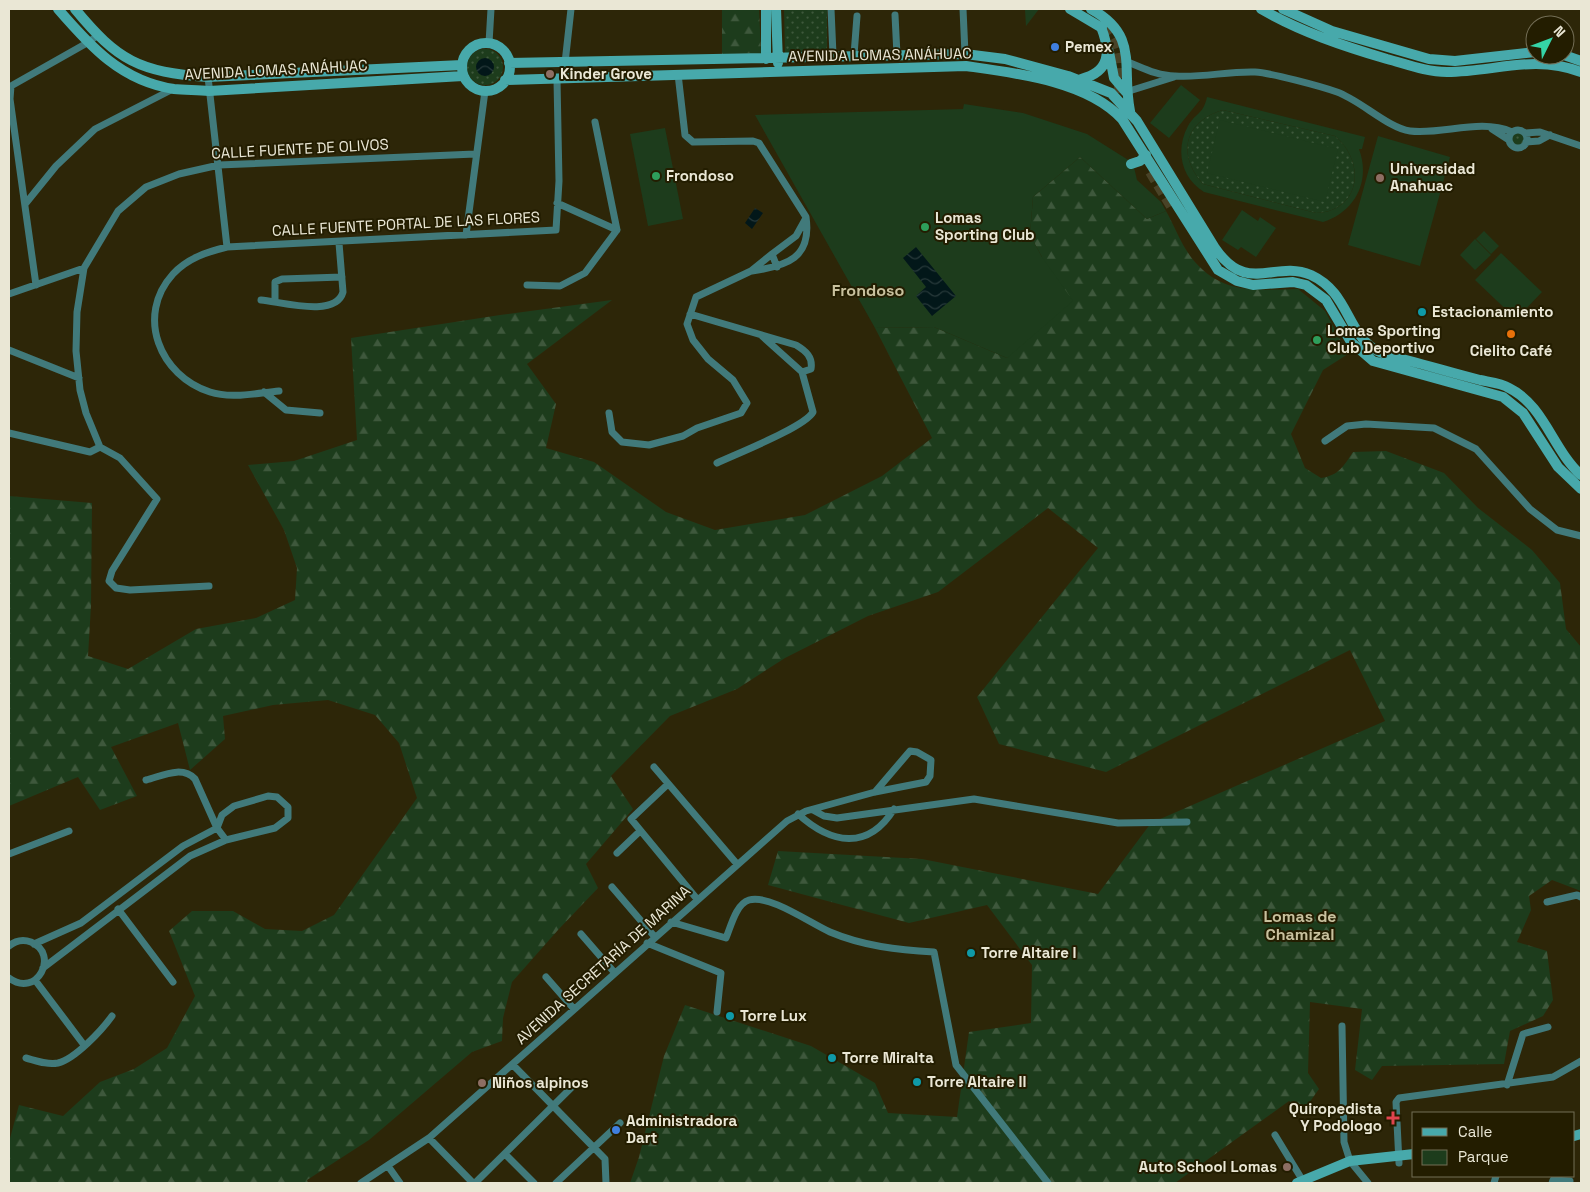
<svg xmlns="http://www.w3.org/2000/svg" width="1590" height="1192" viewBox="0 0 1590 1192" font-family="'Space Grotesk',sans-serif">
  <defs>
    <pattern id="green-dots" width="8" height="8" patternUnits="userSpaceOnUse" patternTransform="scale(1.25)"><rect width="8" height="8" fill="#1d3c1c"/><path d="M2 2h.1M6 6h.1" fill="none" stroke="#3e583c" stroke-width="1.8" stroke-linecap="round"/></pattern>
    <pattern id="forest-firs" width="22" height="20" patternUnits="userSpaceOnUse" patternTransform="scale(1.25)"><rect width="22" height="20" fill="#1d3c1c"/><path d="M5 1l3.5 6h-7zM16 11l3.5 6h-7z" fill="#3e583c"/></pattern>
    <pattern id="water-waves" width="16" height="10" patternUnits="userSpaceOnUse" patternTransform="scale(1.25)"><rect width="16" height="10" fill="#021719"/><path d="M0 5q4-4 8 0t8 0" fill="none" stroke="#27393a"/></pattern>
  </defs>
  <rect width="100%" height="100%" fill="#2d2608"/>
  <!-- green -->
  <path fill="url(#green-dots)" d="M 784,9 L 827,9 L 827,51 L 785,54 Z
    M467 67a18 18 0 1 1 36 0a18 18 0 1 1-36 0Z
    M 1223,110 L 1335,136 C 1367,163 1360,211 1316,213 L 1203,184 C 1176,154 1185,121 1223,110 Z
    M1512 139a6 6 0 1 1 12 0a6 6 0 1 1-12 0Z"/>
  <!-- forest -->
  <path fill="url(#forest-firs)" d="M 722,9 L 759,9 L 761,53 L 722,54 Z
    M 1025,9 L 1039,9 L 1026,26 Z
    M 1080,157 L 1147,219 L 1166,211 C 1175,227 1183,249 1195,262 C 1224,295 1258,290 1298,289 L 1325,311 L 1348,354 L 1323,370 L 1291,434 L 1305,468 L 1321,478 C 1339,475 1343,467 1353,452 L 1386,451 L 1444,473 L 1478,508 L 1532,550 L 1560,583 L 1566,629 L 1581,647 L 1581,891 L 1552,880 L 1529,896 L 1531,910 L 1517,942 L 1547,951 L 1553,1000 L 1543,1016 L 1510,1031 L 1504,1064 L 1382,1066 L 1372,1080 L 1355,1070 L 1362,1009 L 1310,1002 L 1308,1073 L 1319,1089 L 1304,1110 L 1289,1101 L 1175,1183 L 630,1183 L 639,1157 L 664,1056 L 685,1005 L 811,1046 L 875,1083 L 888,1113 L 957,1117 L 969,1032 L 1031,1023 L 1032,965 L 987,905 L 909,923 L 768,885 L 778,851 L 922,859 L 1098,894 L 1151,823 L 1385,721 L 1350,650 L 1106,772 L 999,744 L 977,697 L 1098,548 L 1048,508 L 938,592 L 868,616 L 785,658 L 737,689 L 670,716 L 611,776 L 633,809 L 586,864 L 598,888 L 558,930 L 512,982 L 503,1018 L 502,1041 L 472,1052 L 369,1140 L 307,1180 L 308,1183 L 9,1183 L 9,1142 L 19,1105 L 63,1116 L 100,1082 L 134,1069 L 167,1048 L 195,996 L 169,931 L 192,911 L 233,911 L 265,929 L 302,931 L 334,915 L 417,798 L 399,743 L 375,715 L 328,700 L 273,705 L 223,716 L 225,739 L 190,770 L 178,723 L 111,747 L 137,796 L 100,810 L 78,777 L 9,806 L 9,496 L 92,503 L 91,606 L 88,656 L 128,669 L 196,629 L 256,618 L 295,600 L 297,568 L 284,530 L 248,465 L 294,461 L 357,440 L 351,338 L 500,315 L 612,300 L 527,364 L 556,404 L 546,448 L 594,462 L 666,512 L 715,530 L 805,515 L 882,476 L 932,438 L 875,328 L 934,327 L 1007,358 L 1042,257 L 1030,235 L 1033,197 Z"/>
  <!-- pitch -->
  <path fill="#1d3c1c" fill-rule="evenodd" d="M 1181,85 L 1200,100 L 1169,138 L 1150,123 Z
    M 1207,97 L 1365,137 L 1362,149 L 1359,149 C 1371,181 1355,212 1323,222 L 1204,192 C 1181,178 1175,150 1188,126 C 1196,112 1203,115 1207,97 ZM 1223,110 L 1335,136 C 1367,163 1360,211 1316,213 L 1203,184 C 1176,154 1185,121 1223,110 Z
    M 964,104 L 1023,113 L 1087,134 L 1133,163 L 1137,180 L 1161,202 L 1166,211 L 1147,219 L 1080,157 L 1033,197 L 1030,235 L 1042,257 L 1073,301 L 1007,358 L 934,327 L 875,328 L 755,115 L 963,109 Z
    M 1220,120 L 1338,149 L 1325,202 L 1207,173 Z
    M 665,128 L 683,219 L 648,226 L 630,134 Z
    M 1378,136 L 1450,157 L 1420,266 L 1348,245 Z
    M 1242,210 L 1258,221 L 1260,217 L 1276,228 L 1256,257 L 1241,247 L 1238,250 L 1222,240 Z
    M 1484,231 L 1499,246 L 1491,254 L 1476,239 Z
    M 1475,239 L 1483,247 L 1474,256 L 1483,247 L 1491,255 L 1475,270 L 1460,255 Z
    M 1501,253 L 1542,292 L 1516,319 L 1475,280 Z"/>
  <!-- water -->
  <path fill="url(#water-waves)" d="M476 67a9 9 0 1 1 18 0a9 9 0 1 1-18 0Z
    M 755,208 L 763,213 L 752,229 L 745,223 Z
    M 916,247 L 956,296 L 932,316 L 916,296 L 926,287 L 903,258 Z"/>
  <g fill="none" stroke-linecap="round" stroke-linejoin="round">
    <!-- secondary-tunnel -->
    <path stroke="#494327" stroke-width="10" stroke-dasharray="10 5" stroke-linecap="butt" d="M 1102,28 C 1127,49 1115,79 1121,107
      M 1150,172 L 1172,208"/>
    <!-- street -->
    <path stroke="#417a7b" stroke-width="7" d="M 831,9 L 833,55
      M 963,9 L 965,54
      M 895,15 L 897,55
      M 489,43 L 491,9
      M 854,55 L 857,16
      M 1128,62 C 1143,68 1158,76 1175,76 C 1202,78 1228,71 1255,72 C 1271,73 1320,86 1337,92 C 1360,100 1388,128 1410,131 C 1443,135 1480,118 1512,132
      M 565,63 L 571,9
      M 678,74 L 685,135 L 693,142 L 753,141 L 759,143 L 806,217 C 812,258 787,266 752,271
      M 208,77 L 227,247
      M 1126,92 L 1174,77
      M 1492,129 L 1509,140
      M1509 139a9 9 0 1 1 18 0a9 9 0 1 1-18 0Z
      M 1525,133 L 1540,132 L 1581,146
      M 1526,142 L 1539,141 L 1550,135
      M 26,203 L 56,166 L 95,129 L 173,89
      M 557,203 L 617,230
      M 466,235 L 485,91
      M 777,267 L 772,254 L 796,236 L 806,218
      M 36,285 L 10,99 L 11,86 L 87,43 L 97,36
      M 527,285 L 560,286 L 585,273 L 617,230 L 595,122
      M 9,294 L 84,268
      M 261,300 C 282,302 336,318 343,292 L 339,243
      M 275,301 L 275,282 L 282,279 L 342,277
      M 690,314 L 796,345 C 806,351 813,357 811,369 L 802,372
      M 9,350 L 79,378
      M 279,391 C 257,393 231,399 210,392 C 160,376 135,316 173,274 C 188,258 207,252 227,247 L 556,230 L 559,181 L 557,80
      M 264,392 L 286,410 L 320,413
      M 609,413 L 612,432 L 622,442 L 649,445 L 683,436 L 697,428 L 741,413 L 747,403 L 733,380 L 708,359 L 693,340 L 687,324 L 696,297 L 751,271 L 772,254
      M 9,433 L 90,452 L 100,447
      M 1325,441 L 1347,426 L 1366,424 L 1434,428 L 1476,449 L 1530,509 L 1557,530 L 1581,536
      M 100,447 L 86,413 L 80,390 L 76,351 L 77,312 L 84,268 L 118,211 L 146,187 L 179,174 L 219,165 L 475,154
      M 100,447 L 120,458 L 157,499 L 112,571 L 109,581 L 116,588 L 130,590 L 209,586
      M 717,463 C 736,454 805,427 813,412 L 802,372 L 762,336
      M 654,767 L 737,864
      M 146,780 C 162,776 182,765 195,779 L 217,828 L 226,840
      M 668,784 L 631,819 L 697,899
      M 813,810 L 824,816 L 837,818 L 974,799 L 1118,823 L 1187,822
      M 798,814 C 831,844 868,851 894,809
      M 617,853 L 639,832
      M 9,854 L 69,831
      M 612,887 L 654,936
      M 1547,902 L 1577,895 L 1581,897
      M 118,909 L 173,982
      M 671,922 L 726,938 C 731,926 736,904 749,900 C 769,894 810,923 830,932 C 863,946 898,950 934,952 L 956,1065 L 1048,1183
      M 581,934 L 614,972
      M 647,943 L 721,973 L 717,1012
      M 34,944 L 81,923 L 183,846 L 217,828 L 222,815 L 234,806 L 268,796 L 277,797 L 288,807 L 288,818 L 275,828 L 226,840 L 190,856 L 43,968
      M 9,946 C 15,941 23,939 31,942 C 60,954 37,999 9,978
      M 546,977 L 574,1009
      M 35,980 L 84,1045
      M 1342,1026 L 1344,1142 L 1350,1161 L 1368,1183
      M 26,1058 C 37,1061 47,1065 58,1063 C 75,1059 102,1030 112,1016
      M 513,1065 L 605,1159 L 606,1183
      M 1507,1085 L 1523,1034 L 1548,1027
      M 1275,1135 L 1303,1181
      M 429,1138 L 473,1183
      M 505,1154 L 534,1183
      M 1399,1163 L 1396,1102 L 1399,1098 L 1553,1077 L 1581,1061
      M 388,1166 L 400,1183
      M 361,1183 L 429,1138 L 787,821 L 806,811 L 875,792 L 926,782 L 930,776 L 931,760 L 917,752 L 910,751 L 875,792
      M 475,1183 L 573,1086
      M 556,1183 L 620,1123
      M 1494,1183 L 1496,1176
      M 1552,1183 L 1553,1180 L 1570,1181"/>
    <!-- secondary -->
    <path stroke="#47a9ab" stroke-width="10" d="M 58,9 C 90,46 121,81 174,89 C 185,90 197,90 209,91 L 463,76
      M 75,9 C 118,61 139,72 208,77 L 462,65
      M 766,9 L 766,59
      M 776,9 L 778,63
      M 1070,9 L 1102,28
      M 1091,9 C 1140,36 1121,67 1130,111
      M 1261,9 C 1301,32 1343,46 1387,59 C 1406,64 1426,72 1447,72 C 1495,72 1533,54 1581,72
      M 1283,9 L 1332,31 L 1429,59 L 1455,61 L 1535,52
      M462 67a24 24 0 1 1 48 0a24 24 0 1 1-48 0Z
      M 1109,52 L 1114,78 L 1126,92
      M 1564,55 L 1581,61
      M 509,63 L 965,54 L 1005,59 L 1068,76 L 1111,93 L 1137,121 L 1215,248 C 1248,296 1274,259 1311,275 C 1348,292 1346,330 1374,349 C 1385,356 1398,358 1410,361 C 1433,367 1456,374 1480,380 C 1489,382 1501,383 1509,388 C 1544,405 1553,450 1581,475
      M 1081,79 C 1110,72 1111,52 1101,27
      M 505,80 L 966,66 C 1016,73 1087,81 1122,119 L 1218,270 L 1237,281 L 1253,285 L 1293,282 L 1306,285 L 1326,300 L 1351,342 L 1373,361 L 1503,397 L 1523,413 L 1558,467 L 1581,489
      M 1131,164 L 1140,161 L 1146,155
      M 1574,1136 L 1581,1134
      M 1297,1183 L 1350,1161 L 1414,1154"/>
  </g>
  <!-- markers -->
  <g fill="#3f7fe0" stroke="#231d00" stroke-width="2">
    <circle cx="1055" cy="47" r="5"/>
    <circle cx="616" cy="1130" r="5"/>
  </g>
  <g fill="#8d6e63" stroke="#231d00" stroke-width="2">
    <circle cx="550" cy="74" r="5"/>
    <circle cx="1380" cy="178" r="5"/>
    <circle cx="482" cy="1083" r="5"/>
    <circle cx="1287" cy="1167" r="5"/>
  </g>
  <g fill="#2e9e5b" stroke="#231d00" stroke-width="2">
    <circle cx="656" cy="176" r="5"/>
    <circle cx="925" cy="227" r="5"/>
    <circle cx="1317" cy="340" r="5"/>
  </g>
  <g fill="#0f9aa8" stroke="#231d00" stroke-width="2">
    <circle cx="1422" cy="312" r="5"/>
    <circle cx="971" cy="953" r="5"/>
    <circle cx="730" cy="1016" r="5"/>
    <circle cx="832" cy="1058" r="5"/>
    <circle cx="917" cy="1082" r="5"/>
  </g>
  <circle fill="#e8710a" stroke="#231d00" stroke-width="2" cx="1511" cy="334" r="5"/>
  <path fill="#e0444e" stroke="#231d00" stroke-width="2" d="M1390.5 1110.5h5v5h5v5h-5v5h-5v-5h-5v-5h5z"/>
  <g text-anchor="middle" stroke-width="4" stroke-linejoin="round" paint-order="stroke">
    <!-- poi labels -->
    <g font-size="15" font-weight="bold" fill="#eae7d5" stroke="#231d00" text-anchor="start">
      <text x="1065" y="52">Pemex</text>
      <text x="560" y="79">Kinder Grove</text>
      <text x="1390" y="174">Universidad<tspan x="1390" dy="17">Anahuac</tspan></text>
      <text x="666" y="181">Frondoso</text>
      <text x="935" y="223">Lomas<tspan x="935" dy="17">Sporting Club</tspan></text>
      <text x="1432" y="317">Estacionamiento</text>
      <text x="1327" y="336">Lomas Sporting<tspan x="1327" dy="17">Club Deportivo</tspan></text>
      <text x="1511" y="356" text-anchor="middle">Cielito Café</text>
      <text x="981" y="958">Torre Altaire I</text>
      <text x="740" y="1021">Torre Lux</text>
      <text x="842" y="1063">Torre Miralta</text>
      <text x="927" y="1087">Torre Altaire II</text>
      <text x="492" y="1088">Niños alpinos</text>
      <text x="1382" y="1114" text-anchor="end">Quiropedista<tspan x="1382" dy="17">Y Podologo</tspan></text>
      <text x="626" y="1126">Administradora<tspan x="626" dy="17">Dart</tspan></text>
      <text x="1277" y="1172" text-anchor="end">Auto School Lomas</text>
    </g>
    <!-- street labels -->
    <g font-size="15" fill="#eae7d5" stroke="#231d00">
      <text transform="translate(880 55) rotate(-1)" y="5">AVENIDA LOMAS ANÁHUAC</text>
      <text transform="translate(276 70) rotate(-3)" y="5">AVENIDA LOMAS ANÁHUAC</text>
      <text transform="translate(300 149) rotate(-3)" y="5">CALLE FUENTE DE OLIVOS</text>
      <text transform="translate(406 224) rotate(-3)" y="5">CALLE FUENTE PORTAL DE LAS FLORES</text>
      <text transform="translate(603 965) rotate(-42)" y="5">AVENIDA SECRETARÍA DE MARINA</text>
    </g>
    <!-- neighbourhood labels -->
    <g font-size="16" font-weight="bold" fill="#c8c19e" stroke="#231d00">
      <text x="868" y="296">Frondoso</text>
      <text x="1300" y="922">Lomas de<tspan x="1300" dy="18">Chamizal</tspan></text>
    </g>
  </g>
  <!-- border -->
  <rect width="1590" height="1192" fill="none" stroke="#eae7d5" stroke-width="20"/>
  <!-- legend -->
  <rect x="1412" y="1112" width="162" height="65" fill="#231d00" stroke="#736e55"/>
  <rect x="1422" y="1128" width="25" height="8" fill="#47a9ab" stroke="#736e55"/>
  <text x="1458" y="1137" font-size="15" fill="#eae7d5">Calle</text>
  <rect x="1422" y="1150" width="25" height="15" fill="#1d3c1c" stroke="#736e55"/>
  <text x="1458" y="1162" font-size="15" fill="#eae7d5">Parque</text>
  <!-- north arrow -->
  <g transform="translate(1550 40) rotate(48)"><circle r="24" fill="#231d00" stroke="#736e55"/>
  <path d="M0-4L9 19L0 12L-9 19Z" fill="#35d4a7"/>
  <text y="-8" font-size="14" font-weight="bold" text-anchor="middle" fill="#eae7d5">N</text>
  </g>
</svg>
